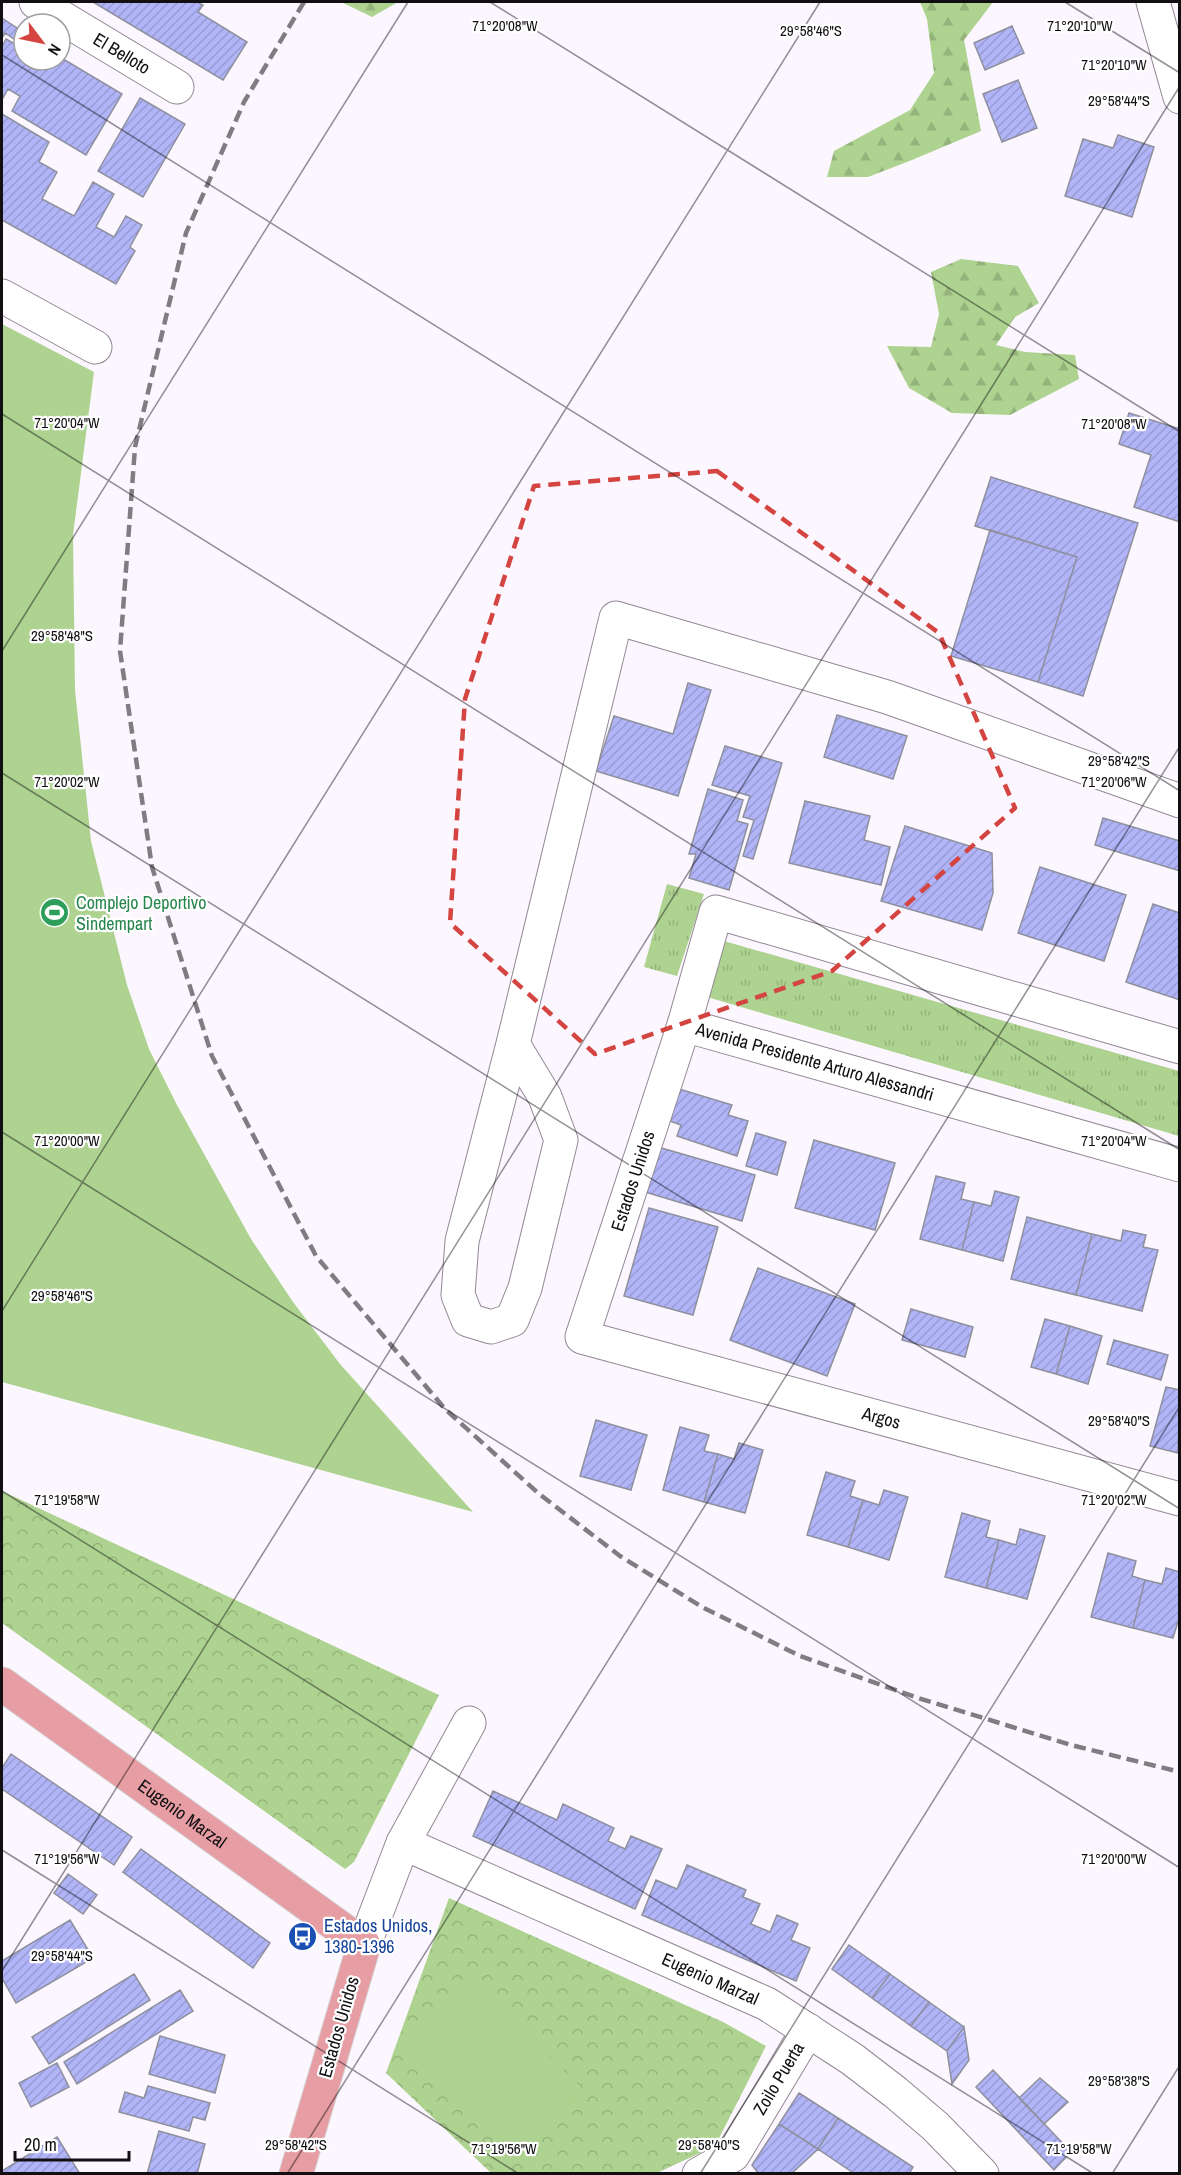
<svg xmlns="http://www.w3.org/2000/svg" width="1181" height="2175" viewBox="0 0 1181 2175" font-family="'Archivo Narrow',sans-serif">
  <defs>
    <pattern id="grass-tufts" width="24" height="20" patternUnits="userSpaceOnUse" patternTransform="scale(1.5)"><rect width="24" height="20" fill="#aed390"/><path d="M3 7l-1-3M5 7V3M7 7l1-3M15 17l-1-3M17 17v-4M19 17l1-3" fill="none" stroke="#95b47b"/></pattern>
    <pattern id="forest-firs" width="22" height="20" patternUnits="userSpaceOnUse" patternTransform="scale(1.5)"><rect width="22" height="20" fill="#aed390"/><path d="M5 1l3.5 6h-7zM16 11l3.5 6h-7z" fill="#95b47b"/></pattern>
    <pattern id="park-crowns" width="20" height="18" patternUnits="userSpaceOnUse" patternTransform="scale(1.5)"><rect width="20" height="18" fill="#aed390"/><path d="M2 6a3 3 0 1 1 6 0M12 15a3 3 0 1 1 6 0" fill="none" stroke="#95b47b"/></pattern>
    <pattern id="building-hatch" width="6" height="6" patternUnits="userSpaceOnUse" patternTransform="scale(1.5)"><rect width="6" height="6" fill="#b1b5f8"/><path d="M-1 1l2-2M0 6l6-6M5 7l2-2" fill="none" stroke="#979ad4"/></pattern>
  </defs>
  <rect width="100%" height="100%" fill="#fcf6fe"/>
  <!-- grass -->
  <path fill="url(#grass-tufts)" d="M 667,884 L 704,894 L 677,976 L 644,967 Z
    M 724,941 L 1179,1071 L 1179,1136 L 707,997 Z"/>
  <!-- forest -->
  <path fill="url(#forest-firs)" d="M 341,2 L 398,2 L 372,17 Z
    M 920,2 L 993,2 L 964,40 L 981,131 L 912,160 L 868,177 L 827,177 L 834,151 L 910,110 L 934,73 L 927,19 Z
    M 961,259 L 1018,266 L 1039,303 L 1015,317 L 996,345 L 1025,352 L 1075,355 L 1079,379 L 1010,415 L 952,413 L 909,388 L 887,346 L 931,347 L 939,314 L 931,272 Z"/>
  <!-- park -->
  <path fill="url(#park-crowns)" d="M 2,1491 L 439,1695 L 354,1862 L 345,1869 L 2,1623 Z
    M 449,1898 L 723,2022 L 766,2046 L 715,2146 L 657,2173 L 491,2173 L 386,2073 Z"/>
  <!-- garden -->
  <path fill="#aed390" d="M 2,324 L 94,372 L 73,535 L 75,690 L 91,841 L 127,985 L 149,1049 L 177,1105 L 251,1239 L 293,1302 L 340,1364 L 473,1512 L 2,1382 Z
    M 470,1979 L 584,2090 L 519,2158 L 403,2048 Z"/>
  <!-- building -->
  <path fill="url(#building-hatch)" stroke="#8e909d" stroke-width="1.5" d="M 93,2 L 197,2 L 203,5 L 198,12 L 247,42 L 223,80 Z
    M 2,18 L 20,30 L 14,39 L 5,33 L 2,38 Z
    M 1012,26 L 1024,53 L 985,70 L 974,43 Z
    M 6,39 L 20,47 L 24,40 L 24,60 L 60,60 L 60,57 L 122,94 L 86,155 L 12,111 L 20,96 L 8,89 L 2,100 L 2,47 Z
    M 1018,80 L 1037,128 L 1002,142 L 983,94 Z
    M 140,98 L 185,124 L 143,197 L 98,171 Z
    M 2,114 L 49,142 L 39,162 L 57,172 L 42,199 L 74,216 L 93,182 L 114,194 L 96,227 L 114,237 L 126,216 L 142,225 L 130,247 L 135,251 L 116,284 L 2,220 Z
    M 1118,135 L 1154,147 L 1132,217 L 1065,196 L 1083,139 L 1113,148 Z
    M 1129,413 L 1180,429 L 1180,522 L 1134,507 L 1151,455 L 1119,444 Z
    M 991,477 L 1138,523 L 1083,696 L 1038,682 L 1077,557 L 975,526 Z
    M 990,530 L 1077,557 L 1038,682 L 951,656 Z
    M 688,683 L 711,690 L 678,796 L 596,771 L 614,716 L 673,734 Z
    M 837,715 L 907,736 L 893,779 L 824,757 Z
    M 725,746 L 782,763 L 753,859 L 743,856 L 754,820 L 743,817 L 750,796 L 712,785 Z
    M 708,789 L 743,800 L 737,821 L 748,824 L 729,890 L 689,878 L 696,854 L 689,854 Z
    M 805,801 L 870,816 L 864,840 L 890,847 L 881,885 L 789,863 Z
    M 1103,818 L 1180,841 L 1180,871 L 1095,845 Z
    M 905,826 L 992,853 L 993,893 L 982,930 L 881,901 Z
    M 1040,867 L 1126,895 L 1104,961 L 1018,933 Z
    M 1153,904 L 1180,913 L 1180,1000 L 1126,982 Z
    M 679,1089 L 732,1105 L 728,1115 L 748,1121 L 737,1156 L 677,1136 L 681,1125 L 667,1120 Z
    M 756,1133 L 786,1142 L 777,1175 L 746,1166 Z
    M 814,1140 L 895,1163 L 875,1230 L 795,1208 Z
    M 658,1147 L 755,1175 L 742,1221 L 645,1192 Z
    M 936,1176 L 965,1183 L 961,1199 L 974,1202 L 962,1250 L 920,1239 Z
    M 995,1191 L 1019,1197 L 1003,1261 L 962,1250 L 974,1202 L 991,1206 Z
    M 649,1208 L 718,1227 L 693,1315 L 624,1296 Z
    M 1027,1217 L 1092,1234 L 1076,1295 L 1011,1279 Z
    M 1123,1230 L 1146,1235 L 1143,1247 L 1158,1250 L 1142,1311 L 1076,1295 L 1092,1234 L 1121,1241 Z
    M 758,1268 L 855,1304 L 827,1376 L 730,1340 Z
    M 911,1309 L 973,1327 L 965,1357 L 902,1340 Z
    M 1045,1319 L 1070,1326 L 1056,1374 L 1031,1367 Z
    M 1070,1326 L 1102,1336 L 1088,1384 L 1056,1374 Z
    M 1114,1340 L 1168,1355 L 1161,1380 L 1107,1364 Z
    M 1166,1387 L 1180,1390 L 1178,1453 L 1150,1446 Z
    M 596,1420 L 647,1435 L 631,1490 L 580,1476 Z
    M 680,1427 L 709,1435 L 704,1451 L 718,1454 L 704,1502 L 663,1490 Z
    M 739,1443 L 763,1450 L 745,1513 L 704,1502 L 718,1454 L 734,1459 Z
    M 826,1472 L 855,1481 L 850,1496 L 863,1500 L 848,1547 L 807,1535 Z
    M 884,1490 L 908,1497 L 889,1560 L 848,1547 L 863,1500 L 879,1505 Z
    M 962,1513 L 990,1521 L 986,1537 L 999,1540 L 986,1588 L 945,1577 Z
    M 1020,1529 L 1045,1536 L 1027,1599 L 986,1588 L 999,1540 L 1016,1545 Z
    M 1108,1553 L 1136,1561 L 1132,1576 L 1145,1580 L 1133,1628 L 1091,1617 Z
    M 1166,1568 L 1180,1572 L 1180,1615 L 1173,1638 L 1133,1628 L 1145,1580 L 1162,1584 Z
    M 11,1754 L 132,1837 L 114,1865 L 2,1789 L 2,1768 Z
    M 493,1791 L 557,1820 L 563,1804 L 614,1828 L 608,1841 L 625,1849 L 631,1836 L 662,1849 L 635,1909 L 473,1836 Z
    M 141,1849 L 270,1943 L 253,1968 L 123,1872 Z
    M 687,1865 L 746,1890 L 743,1897 L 760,1904 L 751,1924 L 770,1932 L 777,1915 L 798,1924 L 791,1940 L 810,1948 L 796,1981 L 642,1915 L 656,1880 L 677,1889 Z
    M 68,1874 L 97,1895 L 83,1914 L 54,1893 Z
    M 70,1920 L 93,1958 L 16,2003 L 2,1978 L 2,1961 Z
    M 849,1945 L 890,1974 L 872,1998 L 832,1969 Z
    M 134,1974 L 150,2000 L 49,2064 L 32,2037 Z
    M 890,1974 L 929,2002 L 911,2026 L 872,1998 Z
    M 180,1990 L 193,2011 L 77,2084 L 64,2062 Z
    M 929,2002 L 964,2027 L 947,2051 L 911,2026 Z
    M 964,2027 L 969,2060 L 952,2084 L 947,2051 Z
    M 160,2036 L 225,2055 L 215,2093 L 149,2074 Z
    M 57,2063 L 69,2087 L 31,2107 L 19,2083 Z
    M 993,2070 L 1071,2152 L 1054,2170 L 976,2087 Z
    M 1040,2078 L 1068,2102 L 1044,2124 L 1019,2098 Z
    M 148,2086 L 210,2103 L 205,2120 L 193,2117 L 189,2131 L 119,2112 L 125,2092 L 144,2098 Z
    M 799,2093 L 838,2118 L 818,2149 L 779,2124 Z
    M 838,2118 L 913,2167 L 909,2174 L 855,2174 L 818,2149 Z
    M 779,2124 L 818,2149 L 791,2174 L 759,2174 L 752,2165 Z
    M 159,2131 L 205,2144 L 197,2174 L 147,2174 Z
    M 57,2137 L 80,2174 L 2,2174 L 2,2171 Z"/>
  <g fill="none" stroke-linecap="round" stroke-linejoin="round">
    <defs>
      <g id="minor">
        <path id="s1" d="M 36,2 L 177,87"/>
        <path d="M 1153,2 L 1180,97"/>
        <path d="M 2,296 L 95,347"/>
        <path id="s2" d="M 684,1025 L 1180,1165"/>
        <path d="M 513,1044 L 545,1097 L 561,1140 L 525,1288 L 512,1320 L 491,1327 L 468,1320 L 458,1295 L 462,1241 L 513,1044 L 616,618 L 887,697 L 1180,801"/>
        <path id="s3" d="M 1180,1047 L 716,912 L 684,1025 L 582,1337 L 1180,1499"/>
        <path id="s4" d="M 403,1843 L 767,2004 L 852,2059 L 895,2092 L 935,2126 L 982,2174"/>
        <path d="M 364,1945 L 403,1843 L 469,1723"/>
        <path id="s5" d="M 699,2174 L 733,2155 L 808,2030"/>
      </g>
      <g id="major">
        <path id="s6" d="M 2,1684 L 364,1945 L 296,2174"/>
      </g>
    </defs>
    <!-- minor casing -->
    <use href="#minor" stroke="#918893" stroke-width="35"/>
    <!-- major casing -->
    <use href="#major" stroke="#d4d4d5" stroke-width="35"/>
    <!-- minor -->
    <use href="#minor" stroke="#fff" stroke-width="33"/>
    <!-- major -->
    <use href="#major" stroke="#e69da3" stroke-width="33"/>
    <!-- rail -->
    <path stroke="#817c82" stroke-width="4.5" stroke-dasharray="12 6" stroke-linecap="butt" d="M 304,2 L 244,102 L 186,233 L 135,447 L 120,651 L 152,867 L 212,1056 L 316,1256 L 445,1409 L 538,1493 L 620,1556 L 702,1607 L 800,1656 L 915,1697 L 1071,1745 L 1180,1772"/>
  </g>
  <!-- marked area -->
  <path fill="none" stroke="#d44541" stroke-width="4.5" stroke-dasharray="12 8" stroke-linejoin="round" d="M 717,471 L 939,633 L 1015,808 L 832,971 L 595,1054 L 450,923 L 465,699 L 534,486 Z"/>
  <!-- ticks -->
  <path fill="none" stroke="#120f13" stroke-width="1.5" stroke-opacity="0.45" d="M 490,2 L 1180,432M 1065,2 L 1180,73M 2,55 L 1180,791M 2,414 L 1180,1150M 2,651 L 408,2M 2,773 L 1180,1509M 2,1132 L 1180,1868M 2,1311 L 820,2M 2,1491 L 1094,2174M 2,1850 L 519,2174M 2,1971 L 1180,86M 287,2174 L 1180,746M 700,2174 L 1180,1406M 1112,2174 L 1180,2065"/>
  <!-- icons -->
  <defs>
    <symbol id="stadium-disc" viewBox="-11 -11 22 22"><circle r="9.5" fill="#2e9e5b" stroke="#fff"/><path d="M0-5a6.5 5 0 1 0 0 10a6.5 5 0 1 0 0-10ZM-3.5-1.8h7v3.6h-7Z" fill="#fff"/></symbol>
    <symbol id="bus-disc" viewBox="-11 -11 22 22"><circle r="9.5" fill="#1a4fb4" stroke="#fff"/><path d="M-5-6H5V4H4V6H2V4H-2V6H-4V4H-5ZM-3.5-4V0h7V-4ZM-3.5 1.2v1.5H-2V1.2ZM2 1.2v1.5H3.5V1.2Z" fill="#fff"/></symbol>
  </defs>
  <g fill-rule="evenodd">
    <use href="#stadium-disc" x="38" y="896" width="33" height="33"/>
    <use href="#bus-disc" x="286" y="1920" width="33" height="33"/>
  </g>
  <g text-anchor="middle" stroke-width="4.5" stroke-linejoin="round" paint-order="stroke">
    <!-- street labels -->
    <g font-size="18" fill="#120f13" stroke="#fff">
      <text dy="6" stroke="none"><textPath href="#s1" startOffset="100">El Belloto</textPath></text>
      <text dy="6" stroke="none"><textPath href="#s2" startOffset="136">Avenida Presidente Arturo Alessandri</textPath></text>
      <text transform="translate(633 1181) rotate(-72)" y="6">Estados Unidos</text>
      <text dy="6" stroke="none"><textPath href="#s3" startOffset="1239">Argos</textPath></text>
      <text dy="6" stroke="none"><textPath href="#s6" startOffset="222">Eugenio Marzal</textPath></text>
      <text dy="6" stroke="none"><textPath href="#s4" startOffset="336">Eugenio Marzal</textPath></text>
      <text transform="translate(339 2027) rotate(-74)" y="6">Estados Unidos</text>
      <text dy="6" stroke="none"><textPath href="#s5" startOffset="128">Zoilo Puerta</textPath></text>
    </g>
    <!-- leisure labels -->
    <g font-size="18" fill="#27864d" stroke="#fff" text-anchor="start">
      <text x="76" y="909">Complejo Deportivo<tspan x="76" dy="21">Sindempart</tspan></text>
    </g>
    <!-- transit labels -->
    <g font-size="18" fill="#164399" stroke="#fff" text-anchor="start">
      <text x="324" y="1932">Estados Unidos,<tspan x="324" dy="21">1380-1396</tspan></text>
    </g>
  </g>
  <g font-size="15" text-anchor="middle" fill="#120f13" stroke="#fff" stroke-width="4.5" stroke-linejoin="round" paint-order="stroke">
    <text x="1080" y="31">71°20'10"W</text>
    <text x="505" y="31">71°20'08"W</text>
    <text x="811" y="36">29°58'46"S</text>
    <text x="1114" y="70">71°20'10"W</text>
    <text x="1119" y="106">29°58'44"S</text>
    <text x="67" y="428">71°20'04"W</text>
    <text x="1114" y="429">71°20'08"W</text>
    <text x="62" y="641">29°58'48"S</text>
    <text x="1119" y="766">29°58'42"S</text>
    <text x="67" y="787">71°20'02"W</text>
    <text x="1114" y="787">71°20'06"W</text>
    <text x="67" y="1146">71°20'00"W</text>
    <text x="1114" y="1146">71°20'04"W</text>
    <text x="62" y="1301">29°58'46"S</text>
    <text x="1119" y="1426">29°58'40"S</text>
    <text x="67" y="1505">71°19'58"W</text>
    <text x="1114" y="1505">71°20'02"W</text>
    <text x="67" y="1864">71°19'56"W</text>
    <text x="1114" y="1864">71°20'00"W</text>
    <text x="62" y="1961">29°58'44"S</text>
    <text x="1119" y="2086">29°58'38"S</text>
    <text x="296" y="2150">29°58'42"S</text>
    <text x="709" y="2150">29°58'40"S</text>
    <text x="504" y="2154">71°19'56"W</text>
    <text x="1079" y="2154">71°19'58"W</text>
  </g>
  <!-- border -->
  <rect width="1181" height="2175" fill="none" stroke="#120f13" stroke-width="6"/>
  <!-- north arrow -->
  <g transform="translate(42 42) rotate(122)"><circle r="28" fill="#ffffff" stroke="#a09fa1" stroke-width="1.5"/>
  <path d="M0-4.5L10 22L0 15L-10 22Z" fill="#d44541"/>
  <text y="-9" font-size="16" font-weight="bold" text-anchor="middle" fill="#120f13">N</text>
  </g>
  <!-- scale -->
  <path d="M15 2151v9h114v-9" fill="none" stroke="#120f13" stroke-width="3"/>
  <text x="24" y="2151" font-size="18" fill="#120f13" stroke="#ffffff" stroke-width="4.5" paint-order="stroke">20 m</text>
</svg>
